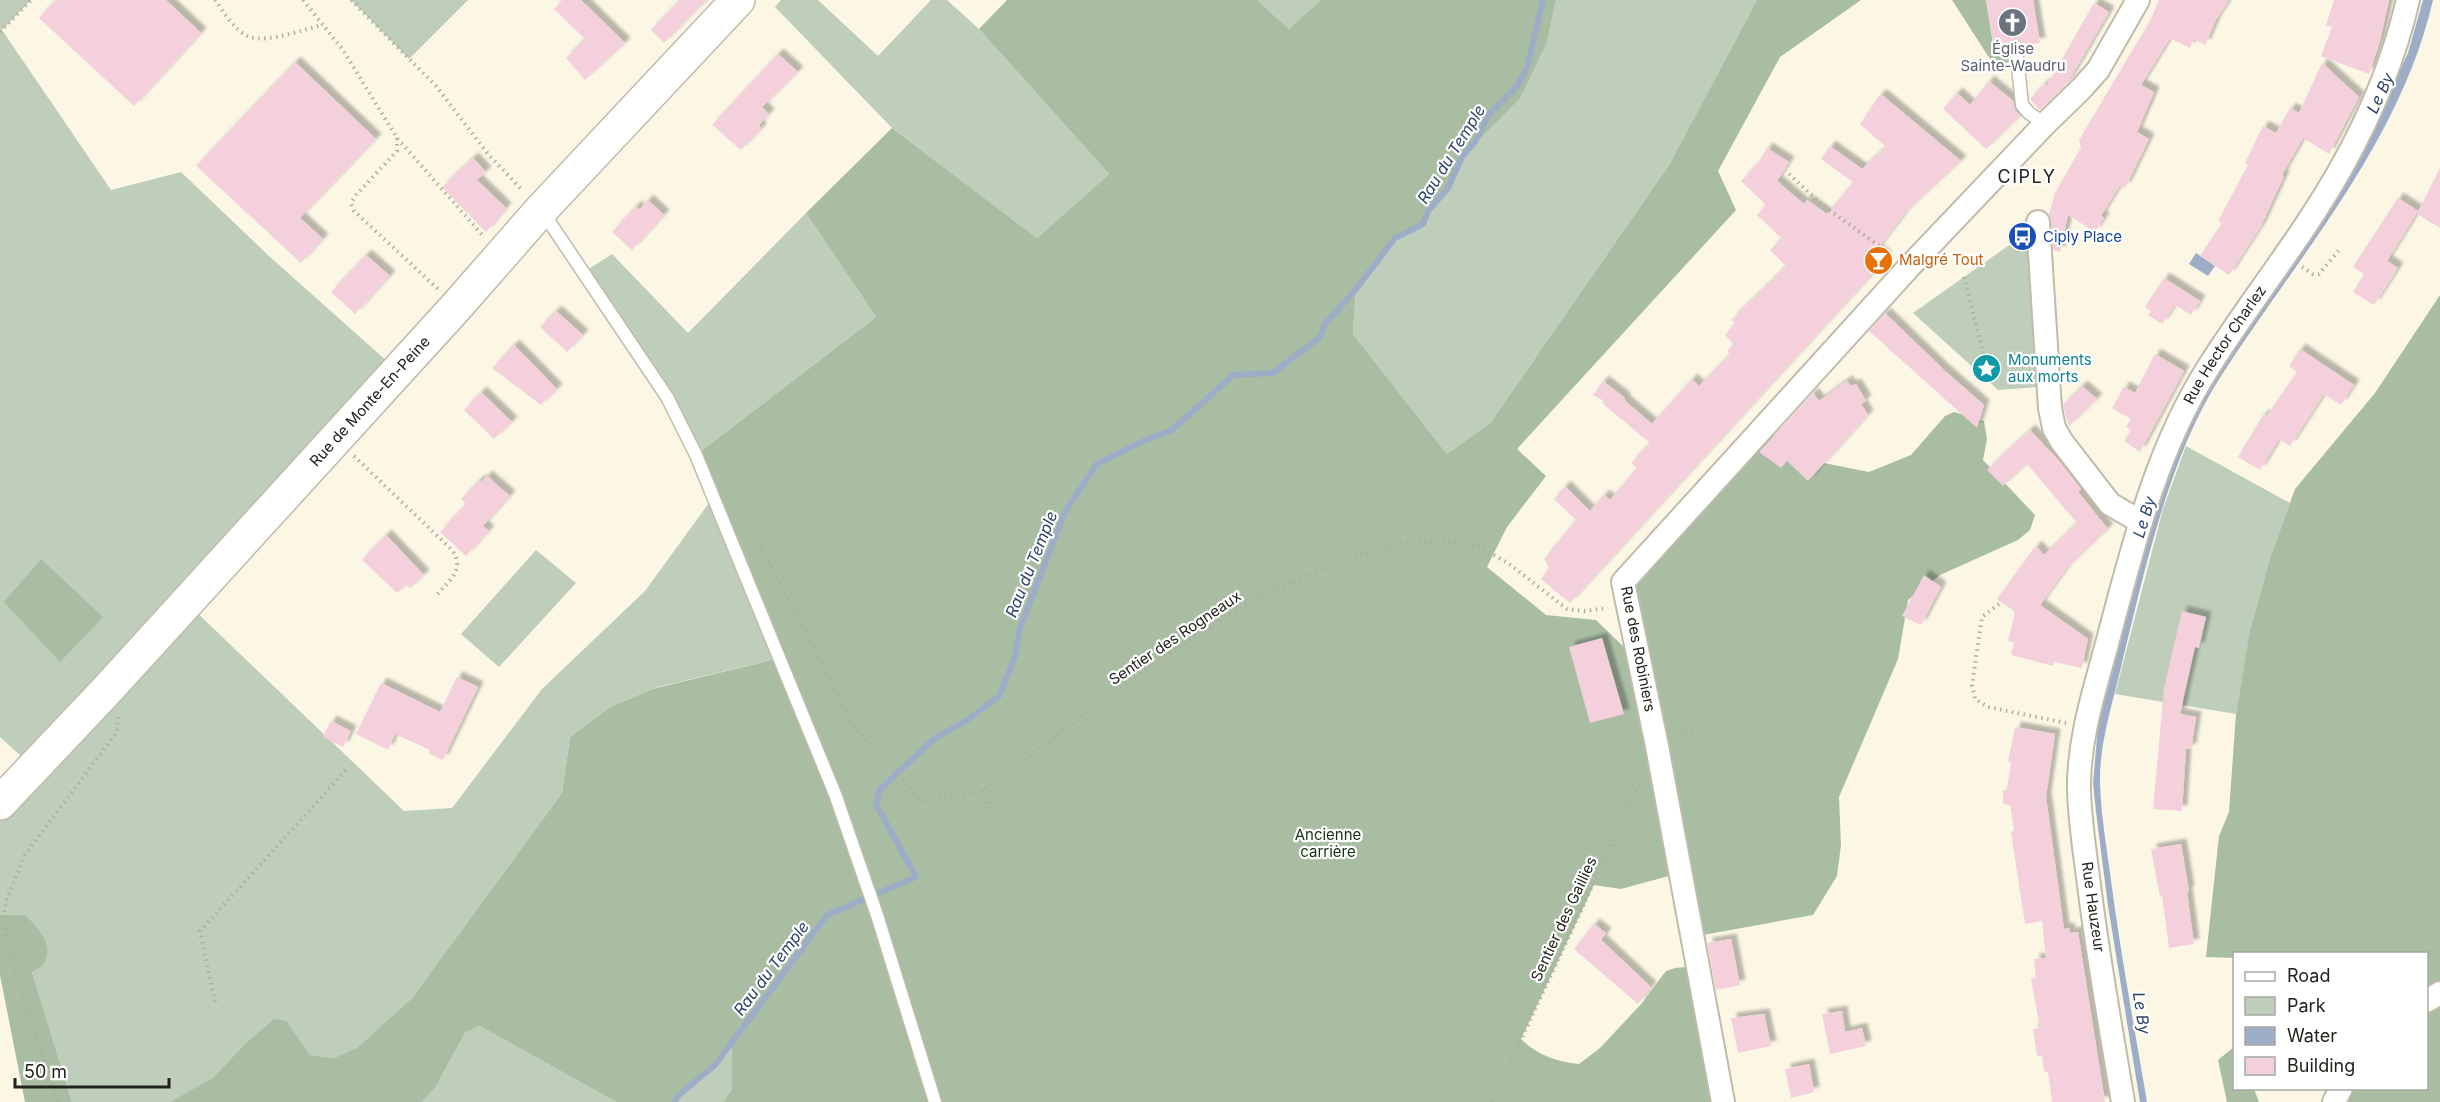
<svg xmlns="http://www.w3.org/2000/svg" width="2440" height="1102" viewBox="0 0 2440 1102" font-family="Inter,sans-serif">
  <defs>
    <filter id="shadow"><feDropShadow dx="5.5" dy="-5.5" stdDeviation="1.5" flood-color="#0004"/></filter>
  </defs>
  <rect width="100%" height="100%" fill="#fcf7e5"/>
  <!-- green -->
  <path fill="#beceba" d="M 0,0 L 31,0 L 2,30 L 111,190 L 181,172 L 269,256 L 398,371 L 187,603 L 404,811 L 452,808 L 542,689 L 645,591 L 709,503 L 715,499 L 780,658 L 654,688 L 610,707 L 570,737 L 562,793 L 412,998 L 358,1047 L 334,1058 L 310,1055 L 287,1021 L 246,1043 L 213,1079 L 170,1102 L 72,1102 L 32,972 L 0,916 L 0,803 L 33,767 L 0,737 Z
    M 351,0 L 468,0 L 409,59 Z
    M 781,0 L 818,0 L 878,56 L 931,0 L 947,0 L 979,29 L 1109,174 L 1037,238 L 892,128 L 775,7 Z
    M 1257,0 L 1321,0 L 1289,29 Z
    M 1556,0 L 1757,0 L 1669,165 L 1491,422 L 1447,454 L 1353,334 L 1356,289 L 1395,238 L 1423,224 L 1428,211 L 1462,157 L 1547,42 Z
    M 806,213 L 876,317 L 696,455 L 584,272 L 612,254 L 688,333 Z
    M 2032,229 L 2036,387 L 1998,390 L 1913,313 Z
    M 2186,446 L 2290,503 L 2270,558 L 2251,626 L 2236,714 L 2115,694 L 2163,509 Z
    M 536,550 L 576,583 L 499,667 L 461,634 Z
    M 480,1026 L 616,1102 L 422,1102 L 435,1088 L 465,1033 Z
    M 732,1043 L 732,1089 L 723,1102 L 674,1102 L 679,1095 L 715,1065 Z"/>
  <!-- forest -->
  <path fill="#a9bda3" d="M 1007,0 L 1257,0 L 1289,29 L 1321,0 L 1556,0 L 1547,42 L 1520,98 L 1462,157 L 1448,188 L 1428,211 L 1423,224 L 1395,238 L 1356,289 L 1353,334 L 1447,454 L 1491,422 L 1669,165 L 1757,0 L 1861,0 L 1780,57 L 1718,171 L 1736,210 L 1517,449 L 1546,476 L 1507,527 L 1487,567 L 1546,615 L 1596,620 L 1629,652 L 1623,582 L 1764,427 L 1787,447 L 1819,462 L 1869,472 L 1911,455 L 1945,416 L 1954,412 L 1984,421 L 1987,439 L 1983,460 L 2035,515 L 2030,530 L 2018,540 L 1940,575 L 1908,600 L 1898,659 L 1839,797 L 1841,845 L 1837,876 L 1813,915 L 1692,937 L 1680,873 L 1621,889 L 1594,885 L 1521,1039 C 1537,1055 1556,1062 1579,1064 L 1600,1048 L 1642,1003 L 1666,971 L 1675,968 L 1697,966 L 1723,1102 L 723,1102 L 732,1089 L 732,1044 L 715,1065 L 679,1095 L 674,1102 L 616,1102 L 480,1026 L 465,1033 L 435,1088 L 422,1102 L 170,1102 L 213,1078 L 246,1043 L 274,1019 L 287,1021 L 310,1055 L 334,1058 L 358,1047 L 412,998 L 562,793 L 570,737 L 610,707 L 652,689 L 780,658 L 696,455 L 876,317 L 806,213 L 892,128 L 1037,238 L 1109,174 L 979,29 Z
    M 1952,0 L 1986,0 L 1994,49 L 2012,48 L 2013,61 L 2005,63 L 1990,59 Z
    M 2440,295 L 2440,1102 L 2334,1102 L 2341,1089 L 2426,1088 L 2426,954 L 2234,954 L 2234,958 L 2206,957 L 2219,836 L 2229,812 L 2236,714 L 2250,630 L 2270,558 L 2295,489 L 2375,393 Z
    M 41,559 L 103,617 L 60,662 L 4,602 Z
    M 0,915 L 25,915 C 37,927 55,944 44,963 C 42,966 36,970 32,972 L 72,1102 L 25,1102 L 0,975 Z
    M 2234,1047 L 2234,1088 L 2254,1089 L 2259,1102 L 2227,1102 L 2218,1060 Z"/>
  <!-- water -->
  <path fill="#9dadc8" d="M 2423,0 L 2433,0 C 2400,143 2299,255 2221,376 C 2168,458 2144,573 2121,667 C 2112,706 2099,744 2100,784 C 2101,814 2106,843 2110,873 C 2120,950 2134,1026 2147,1102 L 2140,1102 L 2108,906 L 2096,812 L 2093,783 L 2098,726 L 2156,507 L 2187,421 L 2381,111 L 2408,53 Z
    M 2196,253 L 2215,266 L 2208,276 L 2189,264 Z"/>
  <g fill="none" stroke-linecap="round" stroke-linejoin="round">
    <!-- stream -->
    <path stroke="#9dadc8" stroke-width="6" d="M 674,1102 L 679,1095 L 715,1065 L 827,915 L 916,877 L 876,804 L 880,789 L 934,739 L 969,719 L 1000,695 L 1015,656 L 1020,628 L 1065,512 L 1097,464 L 1141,442 L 1172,430 L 1233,375 L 1273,373 L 1320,337 L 1325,324 L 1356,289 L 1395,238 L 1423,224 L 1428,211 L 1448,188 L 1462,157 L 1475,142 L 1489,114 L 1518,85 L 1527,68 L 1543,0"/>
  </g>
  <!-- building -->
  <path fill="#f3d0dc" filter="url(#shadow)" d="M 56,0 L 166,0 L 201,33 L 134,106 L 39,18 Z
    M 563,0 L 581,0 L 625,43 L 585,80 L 566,58 L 585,39 L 554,9 Z
    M 680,0 L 706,0 L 664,43 L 651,30 Z
    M 1986,0 L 2033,0 L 2040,43 L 2024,45 L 2020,40 L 2015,39 L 2009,43 L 2008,48 L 1994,50 Z
    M 2159,0 L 2229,0 L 2216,20 L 2205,45 L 2194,39 L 2190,48 L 2170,38 L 2141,85 L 2154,92 L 2137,132 L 2149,139 L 2125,188 L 2120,185 L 2101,216 L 2104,218 L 2095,232 L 2068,215 L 2060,252 L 2053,250 L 2051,221 L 2049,214 L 2055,193 L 2081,148 L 2079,140 L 2150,21 Z
    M 2334,0 L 2389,0 L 2380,41 L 2369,74 L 2321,56 L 2332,27 L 2326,25 Z
    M 2094,3 L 2109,12 L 2068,82 L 2040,110 L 2030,99 L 2045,83 L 2046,87 Z
    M 778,54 L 798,72 L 762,107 L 769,114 L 759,125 L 761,129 L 741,150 L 712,125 Z
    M 295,62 L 376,139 L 300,218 L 323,239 L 301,263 L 196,166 Z
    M 2322,63 L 2359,97 L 2329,154 L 2303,138 L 2282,175 L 2284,176 L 2261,226 L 2229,275 L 2200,256 L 2222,223 L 2218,221 L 2248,165 L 2245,163 L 2263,126 L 2276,133 L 2290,108 L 2299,113 Z
    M 1989,81 L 2013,101 L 2015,110 L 2020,116 L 1986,149 L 1943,109 L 1957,93 L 1970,105 Z
    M 1882,95 L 1961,161 L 1905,213 L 1877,250 L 1886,256 L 1866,281 L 1570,603 L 1541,579 L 1549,568 L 1544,559 L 1576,520 L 1554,499 L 1565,486 L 1590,511 L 1604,495 L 1610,500 L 1637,468 L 1631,463 L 1650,443 L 1602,403 L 1604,401 L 1593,395 L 1603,381 L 1625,398 L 1624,400 L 1652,424 L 1692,379 L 1699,386 L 1730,354 L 1727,351 L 1733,344 L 1725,335 L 1735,323 L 1731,320 L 1786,266 L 1770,250 L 1782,239 L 1757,215 L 1766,205 L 1741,181 L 1758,163 L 1767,148 L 1789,162 L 1777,181 L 1804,204 L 1807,200 L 1827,214 L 1853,182 L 1821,159 L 1830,146 L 1862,169 L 1886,147 L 1860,124 L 1879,96 Z
    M 473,158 L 486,172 L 477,180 L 506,208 L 486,232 L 442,187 Z
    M 2440,168 L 2440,228 L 2417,214 Z
    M 2398,198 L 2418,211 L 2387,261 L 2398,268 L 2374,305 L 2353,292 L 2364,274 L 2353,267 Z
    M 648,200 L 664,215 L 632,250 L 612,232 L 636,206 L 639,210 Z
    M 366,255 L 390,276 L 355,314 L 331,292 Z
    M 2164,278 L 2200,301 L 2191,315 L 2175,305 L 2162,324 L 2148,315 L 2151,311 L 2145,307 Z
    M 556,311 L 583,335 L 567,352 L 540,327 Z
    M 1885,313 L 1945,371 L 1984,405 L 1977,428 L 1869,331 Z
    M 514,345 L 557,389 L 541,405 L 492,368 Z
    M 2300,349 L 2354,385 L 2341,405 L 2324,394 L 2290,446 L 2279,439 L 2260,470 L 2238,457 L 2263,415 L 2266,417 L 2297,372 L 2289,366 Z
    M 2155,354 L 2184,371 L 2140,452 L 2124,441 L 2131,430 L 2126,427 L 2131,419 L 2112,408 L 2124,387 L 2135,393 Z
    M 1847,381 L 1851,386 L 1856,384 L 1866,401 L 1861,404 L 1868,415 L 1808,481 L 1787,461 L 1781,468 L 1759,452 L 1813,393 L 1819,401 Z
    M 2082,386 L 2097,399 L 2069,426 L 2063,405 Z
    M 481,392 L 512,422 L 494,439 L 464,410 Z
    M 2030,430 L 2059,461 L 2081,489 L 2078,492 L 2108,529 L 2066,569 L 2040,605 L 2088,639 L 2082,668 L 2054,662 L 2053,666 L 2011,655 L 2014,642 L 2008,641 L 2015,612 L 1997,599 L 2036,546 L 2044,555 L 2077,523 L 2027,464 L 2003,486 L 1987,470 Z
    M 487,476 L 510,496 L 483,526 L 489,531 L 466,556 L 440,532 L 466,504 L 461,499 L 480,480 L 482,482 Z
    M 386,535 L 424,575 L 410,588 L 406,585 L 397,593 L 362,560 Z
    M 1924,575 L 1941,587 L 1921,625 L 1902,616 Z
    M 2182,611 L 2206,617 L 2199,648 L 2195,647 L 2180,714 L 2196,717 L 2191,749 L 2186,749 L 2182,811 L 2153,809 L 2164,688 Z
    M 1602,638 L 1624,714 L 1590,723 L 1569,647 Z
    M 457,677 L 478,687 L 443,760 L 428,753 L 430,750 L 395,734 L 388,750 L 356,734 L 381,683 L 440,712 Z
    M 331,721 L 351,731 L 343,747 L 323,737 Z
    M 2015,727 L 2055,734 L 2046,797 L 2064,929 L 2069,928 L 2070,933 L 2078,932 L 2105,1102 L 2052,1102 L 2048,1072 L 2044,1072 L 2042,1056 L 2037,1056 L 2033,1029 L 2039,1028 L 2039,1023 L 2031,979 L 2036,978 L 2034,959 L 2046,958 L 2042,921 L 2025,924 L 2011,832 L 2014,830 L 2010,805 L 2003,804 L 2003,791 L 2007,789 L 2011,762 L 2008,762 Z
    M 2181,844 L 2189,891 L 2187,892 L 2194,944 L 2169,948 L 2162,896 L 2160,897 L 2151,849 Z
    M 1594,924 L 1606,933 L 1601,940 L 1651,987 L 1638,1004 L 1574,949 Z
    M 1731,939 L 1740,985 L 1716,990 L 1707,943 Z
    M 1842,1011 L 1845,1032 L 1862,1028 L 1866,1046 L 1830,1054 L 1822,1014 Z
    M 1764,1014 L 1771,1046 L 1738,1053 L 1731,1018 Z
    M 1809,1064 L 1814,1092 L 1791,1098 L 1785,1069 Z"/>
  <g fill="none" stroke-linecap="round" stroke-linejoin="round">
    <defs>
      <path id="lane" d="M 2016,47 L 2022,105 L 2029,113 L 2045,124
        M 542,211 L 667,397 L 696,455 L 835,794 L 877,915 L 935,1102"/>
      <g id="street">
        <path d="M 2038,222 L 2050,408 L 2054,428 L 2062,442 L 2110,504 L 2141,522"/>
        <path d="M 2426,1001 L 2440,993"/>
        <path d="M 1723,1102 L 1657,746 L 1623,582 L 1909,267 L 2045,124 L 2081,89 L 2098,70 L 2138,0"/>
        <path id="s1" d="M 2123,1102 C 2111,1030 2098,958 2089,885 C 2085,854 2080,822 2079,791 C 2078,739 2095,689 2108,640 C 2133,546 2156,450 2208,368 C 2250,301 2301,239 2340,170 C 2370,117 2394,60 2408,0"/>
        <path d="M 2334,1102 L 2341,1088"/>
      </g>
      <g id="secondary">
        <path id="s2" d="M 0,803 L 106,691 L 456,307 L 541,210 L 738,0"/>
      </g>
    </defs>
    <!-- lane casing -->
    <use href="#lane" stroke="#c0bbaa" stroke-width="15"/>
    <!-- street casing -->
    <use href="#street" stroke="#c0bbaa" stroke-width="26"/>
    <!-- secondary casing -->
    <use href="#secondary" stroke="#c0bbaa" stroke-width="36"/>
    <!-- path -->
    <path stroke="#b1ad9f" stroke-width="4" stroke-dasharray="1.5 4.5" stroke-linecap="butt" d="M 215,0 C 224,12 235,32 250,37 C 269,43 304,29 323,25
      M 303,0 L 343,50 L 397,138 L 484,237
      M 351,0 L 436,86 L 488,154 L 523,191
      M 0,32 L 31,0
      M 397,138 L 397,151 L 356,195 L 351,203 L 354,211 L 438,289
      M 1789,174 L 1821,204 L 1892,255
      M 2302,267 L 2313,274 L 2319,274 L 2340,249
      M 1964,277 L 1986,365
      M 354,456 L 452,550 C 466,571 448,581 435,597
      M 740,515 L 759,543 L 854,727 L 893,767 L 921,802 L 982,791 L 1147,668 L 1259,596 L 1356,556 L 1403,543 L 1445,541 L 1476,545 L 1508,563 L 1567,609 L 1585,611 L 1608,608
      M 1999,604 L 1982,617 L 1972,685 L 1975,699 L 1988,707 L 2066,723
      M 1674,737 L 1698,727
      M 982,791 L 999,829
      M 215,1002 L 200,931 L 348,768
      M 2132,1029 L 2146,1028
      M 57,1102 L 6,941 L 4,916 L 6,901 L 25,855 L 117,732 L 118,716
      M 1492,1102 L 1642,779"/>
    <!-- lane -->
    <use href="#lane" stroke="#fff" stroke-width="12"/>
    <!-- street -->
    <use href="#street" stroke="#fff" stroke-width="22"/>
    <!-- secondary -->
    <use href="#secondary" stroke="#fff" stroke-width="33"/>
  </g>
  <!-- icons -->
  <defs>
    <symbol id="church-disc" viewBox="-11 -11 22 22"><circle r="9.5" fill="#6b7280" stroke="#fff"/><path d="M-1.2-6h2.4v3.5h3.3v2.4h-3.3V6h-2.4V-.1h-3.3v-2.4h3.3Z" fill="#fff"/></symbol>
    <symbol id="bus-disc" viewBox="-11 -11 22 22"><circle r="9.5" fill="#1a4fb4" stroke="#fff"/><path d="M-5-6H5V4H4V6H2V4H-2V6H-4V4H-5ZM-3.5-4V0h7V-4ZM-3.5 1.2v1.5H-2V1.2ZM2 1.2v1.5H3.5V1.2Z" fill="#fff"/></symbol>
    <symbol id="bar-disc" viewBox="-11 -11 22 22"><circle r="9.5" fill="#e8710a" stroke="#fff"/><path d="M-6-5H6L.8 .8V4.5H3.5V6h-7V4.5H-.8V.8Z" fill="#fff"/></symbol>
    <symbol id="sight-disc" viewBox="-11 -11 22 22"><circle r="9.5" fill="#0f9aa8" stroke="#fff"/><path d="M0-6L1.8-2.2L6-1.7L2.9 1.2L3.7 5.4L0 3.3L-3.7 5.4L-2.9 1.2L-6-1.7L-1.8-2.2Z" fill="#fff"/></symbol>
  </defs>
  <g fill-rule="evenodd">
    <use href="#church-disc" x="1996" y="6" width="33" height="33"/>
    <use href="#bus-disc" x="2006" y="220" width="33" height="33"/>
    <use href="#bar-disc" x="1862" y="244" width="33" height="33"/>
    <use href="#sight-disc" x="1970" y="352" width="33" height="33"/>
  </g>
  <g text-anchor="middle" stroke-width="4.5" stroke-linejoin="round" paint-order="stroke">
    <!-- worship labels -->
    <g font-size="15" fill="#5b616d" stroke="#fff">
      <text x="2013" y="54">Église<tspan x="2013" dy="17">Sainte-Waudru</tspan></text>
    </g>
    <!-- transit labels -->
    <g font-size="15" fill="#164399" stroke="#fff" text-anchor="start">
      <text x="2043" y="242">Ciply Place</text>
    </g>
    <!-- food labels -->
    <g font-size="15" fill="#c56008" stroke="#fff" text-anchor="start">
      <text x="1899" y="265">Malgré Tout</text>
    </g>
    <!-- street labels -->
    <g font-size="15" fill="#24221c" stroke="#fff">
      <text dy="5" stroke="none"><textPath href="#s1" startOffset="788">Rue Hector Charlez</textPath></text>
      <text dy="5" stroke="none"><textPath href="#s2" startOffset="546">Rue de Monte-En-Peine</textPath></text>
      <text transform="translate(1175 638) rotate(-34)" y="5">Sentier des Rogneaux</text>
      <text transform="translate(1638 649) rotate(79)" y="5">Rue des Robiniers</text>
      <text transform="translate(2093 907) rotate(82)" y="5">Rue Hauzeur</text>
      <text transform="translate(1564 919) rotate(-65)" y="5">Sentier des Gaillies</text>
    </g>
    <!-- culture labels -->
    <g font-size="15" fill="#0d838f" stroke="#fff" text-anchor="start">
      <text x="2008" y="365">Monuments<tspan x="2008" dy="17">aux morts</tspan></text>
    </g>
    <!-- park labels -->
    <g font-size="15" fill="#15320b" stroke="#fff">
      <text x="1328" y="840">Ancienne<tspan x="1328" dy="17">carrière</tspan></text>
    </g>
    <!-- water labels -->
    <g font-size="16" font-style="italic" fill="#2b4269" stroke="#fff">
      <text transform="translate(2380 93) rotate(-65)" y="6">Le By</text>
      <text transform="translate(1451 154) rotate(-58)" y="6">Rau du Temple</text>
      <text transform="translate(2144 517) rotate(-73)" y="6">Le By</text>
      <text transform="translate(1031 564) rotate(-68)" y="6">Rau du Temple</text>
      <text transform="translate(771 968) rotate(-53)" y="6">Rau du Temple</text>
      <text transform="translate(2142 1013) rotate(81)" y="6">Le By</text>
    </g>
    <!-- quarter labels -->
    <g font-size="18" letter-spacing="1.5" fill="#24221c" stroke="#fff">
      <text x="2027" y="183">CIPLY</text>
    </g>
  </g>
  <!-- legend -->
  <rect x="2233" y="952" width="195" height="138" fill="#ffffff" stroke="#a7a7a4" stroke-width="1.5"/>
  <rect x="2245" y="972" width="30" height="9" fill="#ffffff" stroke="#a7a7a4" stroke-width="1.5"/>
  <text x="2287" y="982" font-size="18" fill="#24221c">Road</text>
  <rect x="2245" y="997" width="30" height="18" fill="#beceba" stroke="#a7a7a4" stroke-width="1.5"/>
  <text x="2287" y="1012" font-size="18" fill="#24221c">Park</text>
  <rect x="2245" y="1027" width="30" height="18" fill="#9dadc8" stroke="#a7a7a4" stroke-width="1.5"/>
  <text x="2287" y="1042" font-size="18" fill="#24221c">Water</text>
  <rect x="2245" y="1057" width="30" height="18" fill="#f3d0dc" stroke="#a7a7a4" stroke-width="1.5"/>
  <text x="2287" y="1072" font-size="18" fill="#24221c">Building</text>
  <!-- scale -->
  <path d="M15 1078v9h154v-9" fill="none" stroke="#24221c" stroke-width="3"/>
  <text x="24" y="1078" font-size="18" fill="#24221c" stroke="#ffffff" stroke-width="4.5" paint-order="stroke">50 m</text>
</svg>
